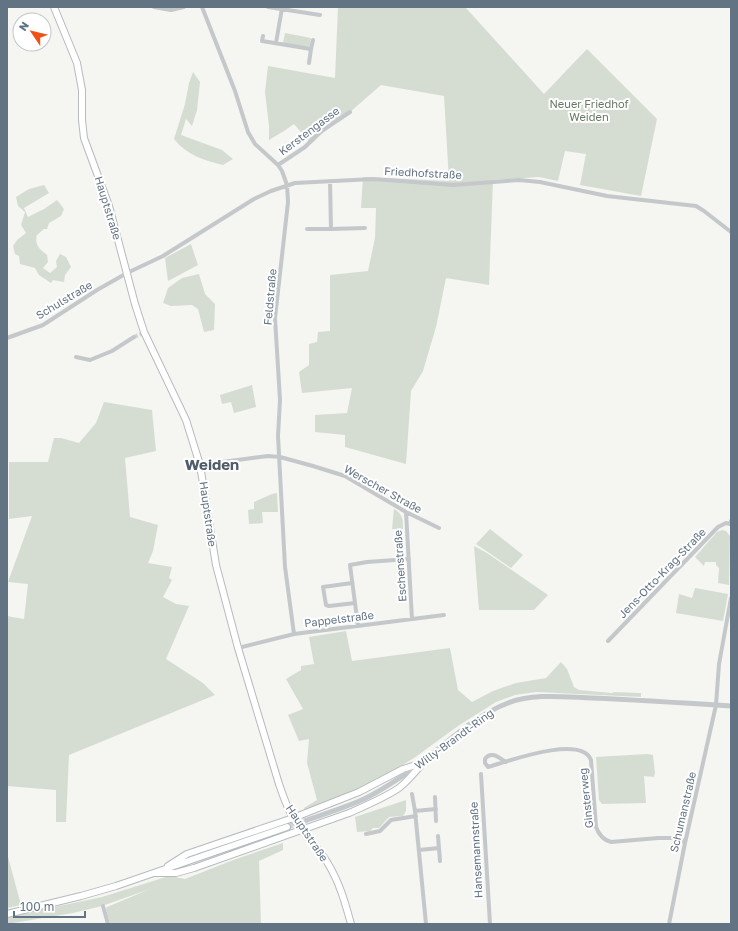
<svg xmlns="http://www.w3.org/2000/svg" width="738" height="931" viewBox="0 0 738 931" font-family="'Golos Text',sans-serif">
  <rect width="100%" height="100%" fill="#f5f5f1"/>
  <!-- green -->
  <path fill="#d5ddd2" d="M 338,7 L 465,7 L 544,94 L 587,49 L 657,119 L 641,196 L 580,185 L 586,154 L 565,151 L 558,181 L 539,177 L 493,180 L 489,285 L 446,278 L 436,327 L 423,371 L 411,391 L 406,464 L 345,447 L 345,435 L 315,432 L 315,415 L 347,413 L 352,388 L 302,393 L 299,372 L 309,365 L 309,344 L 317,342 L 318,332 L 330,331 L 330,275 L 368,271 L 375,238 L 376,208 L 361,208 L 363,177 L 449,181 L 444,96 L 381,85 L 342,119 L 324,132 L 311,144 L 294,124 L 284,131 L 269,140 L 269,126 L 265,92 L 268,66 L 335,78 Z
    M 285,33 L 311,38 L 310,45 L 308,47 L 283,43 Z
    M 193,72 L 200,82 L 197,110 L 192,126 L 186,119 L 181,135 L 222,150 L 233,159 L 223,165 C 205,161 185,154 174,139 L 185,104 L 189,83 Z
    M 44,185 L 49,193 L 24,208 L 28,217 L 44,209 L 57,200 L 64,209 L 61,216 L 49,223 L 47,229 L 44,229 L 37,235 C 34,245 40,249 47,255 L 48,262 L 43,268 L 50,273 L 57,267 L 56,261 L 60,254 L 66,257 L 71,267 L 65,275 L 64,282 L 53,280 L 51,283 L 39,275 L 35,268 L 20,264 L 19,256 L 15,254 L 13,246 L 17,240 L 26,233 L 21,225 L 25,212 L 18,206 L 16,197 L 29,189 Z
    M 191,244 L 198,265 L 168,281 L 165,258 Z
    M 199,274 L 205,294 L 215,304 L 214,330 L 204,332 L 198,309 L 192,305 L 171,306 L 163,303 L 168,288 L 182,278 Z
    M 252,385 L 256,407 L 234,413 L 231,402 L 222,404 L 220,395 Z
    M 104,402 L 152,410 L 156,451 L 125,458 L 130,517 L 158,525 L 153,551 L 148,563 L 172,567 L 169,578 L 172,580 L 163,597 L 176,604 L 189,606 L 166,659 L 203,683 L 215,695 L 69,755 L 66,822 L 56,822 L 56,790 L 7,786 L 7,616 L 24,619 L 28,584 L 8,582 L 32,516 L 9,519 L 9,462 L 48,462 L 54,438 L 61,438 L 79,443 L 96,423 Z
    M 277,493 L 278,512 L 262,512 L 263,523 L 249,524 L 248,510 L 254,509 L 254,502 L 272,494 Z
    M 394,509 C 403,514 403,520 403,529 L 392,529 Z
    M 490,529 L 523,555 L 511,568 L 476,544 Z
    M 722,530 L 726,531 L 730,536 L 729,585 L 718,583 L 719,568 L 716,565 L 716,562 L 705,562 L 704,566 L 695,557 L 717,532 Z
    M 474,546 L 487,553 L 548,595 L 534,610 L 479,610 Z
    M 695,588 L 728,594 L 723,621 L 676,613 L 679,594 L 692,598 Z
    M 346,631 L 352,661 L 450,648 L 458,690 L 472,702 L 493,691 L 516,683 L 546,678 L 561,662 L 567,669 L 574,687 L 579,690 L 612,693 L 614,692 L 641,693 L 641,697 L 536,692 L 515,695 L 496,702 L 458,726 L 414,758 L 364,788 L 305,810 L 304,808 L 317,800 L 307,763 L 309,739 L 299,741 L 288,715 L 303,709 L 286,679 L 301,670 L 301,666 L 314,664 L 309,637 Z
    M 647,754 L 653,755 L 655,773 L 654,777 L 644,776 L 646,803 L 602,804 L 599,800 L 596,757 Z
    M 406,800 L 406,811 L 403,816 L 389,817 L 379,828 L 373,828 L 370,831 L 357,832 L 355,817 Z
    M 283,843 L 283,850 L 259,861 L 261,924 L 110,924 L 106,909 L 107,907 L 150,889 L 102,906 L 73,913 L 7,924 L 7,917 L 102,897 L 169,876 L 185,879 L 236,859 Z
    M 7,853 L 21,905 L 7,908 Z"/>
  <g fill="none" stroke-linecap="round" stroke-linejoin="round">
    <!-- minor-tunnel -->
    <path stroke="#d0d4d6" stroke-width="4" stroke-dasharray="4 2" stroke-linecap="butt" d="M 134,337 L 141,334"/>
    <!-- secondary-tunnel -->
    <path stroke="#d0d4d6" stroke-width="6" stroke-dasharray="6 3" stroke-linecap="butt" d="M 287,827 L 307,820"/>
    <defs>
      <path id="secondary" d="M 54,7 L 77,63 L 82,90 L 82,120 L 84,138 L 109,206 L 135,304 L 144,332 L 186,420 L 200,465 L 216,565 L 238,648 L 279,784 C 283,796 287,807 293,818 C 303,833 317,846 327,862 C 339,881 345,902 351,924
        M 168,866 L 187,854 L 293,818 L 359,792 L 403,769 L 419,764
        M 155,873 L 176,873 L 194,868 L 349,813 C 365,806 384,798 399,788 C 409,780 418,769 426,759
        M 7,914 L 81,896 L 116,886 L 287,827"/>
    </defs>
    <!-- secondary casing -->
    <use href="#secondary" stroke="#b6bbc0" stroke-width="8"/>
    <!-- minor -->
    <path stroke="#c4c8cb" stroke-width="4" d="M 154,7 L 171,10 L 184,7
      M 202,7 L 235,91 L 248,132 L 255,144 L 278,165 L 282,171 L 287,185 L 288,202 L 275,318 L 280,400 L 278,436 L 285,567 L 294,634
      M 268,7 L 320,15
      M 263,36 L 262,41 L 311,49 L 309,63
      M 276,43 L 282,8
      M 311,49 L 313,40
      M 278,165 L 305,147 L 320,132 L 350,112
      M 307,229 L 331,229 L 330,181
      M 331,229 L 365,228
      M 7,338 L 43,325 L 97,290 L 127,273 L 163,256 L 254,199 L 271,191 L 295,183 L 373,179 L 453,185 L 519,180 L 540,182 L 607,196 L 696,206 L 704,211 L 731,232
      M 76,357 L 90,360 L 112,351 L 134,337
      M 200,465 L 268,456 L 280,457 L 313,466 L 345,476 L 406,512 L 439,528
      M 406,512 L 412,619
      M 352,583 L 323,587 L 326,605 L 329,606 L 355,603
      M 358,626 L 350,565 L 367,562 L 409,559
      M 608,641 L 718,527 L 726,523 L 730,524 L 731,521
      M 238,648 L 294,634 L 444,615
      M 506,762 C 499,758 491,750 485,759 L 485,763 L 488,767 C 506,762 581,734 591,760 L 596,827 C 599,835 603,840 611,842 L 658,838 L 680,838 L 685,843
      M 481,774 L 490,924
      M 412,794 L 415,811 L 426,924
      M 435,797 L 436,821
      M 415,811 L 436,809
      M 366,834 L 380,831 L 391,820 L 416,816
      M 438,836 L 440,861
      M 419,850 L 439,848
      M 103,906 L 108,924
      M 669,924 L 685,843 L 716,705 L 719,664 L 731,598"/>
    <!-- tertiary -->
    <path stroke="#c4c8cb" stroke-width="5" d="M 423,761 C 449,741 476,715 508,703 C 534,693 564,697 592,698 C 638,700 685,703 731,706
      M 307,820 C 327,813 347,807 366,798 C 384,789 400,778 417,766"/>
    <!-- secondary -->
    <use href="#secondary" stroke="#fff" stroke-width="6"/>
  </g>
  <g text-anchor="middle" stroke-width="4" stroke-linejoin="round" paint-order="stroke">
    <!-- park labels -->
    <g font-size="11" fill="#657b61" stroke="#fff">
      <text x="589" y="108">Neuer Friedhof<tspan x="589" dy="13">Weiden</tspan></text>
    </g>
    <!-- street labels -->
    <g font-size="11" fill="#627384" stroke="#fff">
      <text transform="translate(309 131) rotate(-37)" y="4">Kerstengasse</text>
      <text transform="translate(423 173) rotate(3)" y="4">Friedhofstraße</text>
      <text transform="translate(108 208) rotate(73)" y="4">Hauptstraße</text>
      <text transform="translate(270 297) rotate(-85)" y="4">Feldstraße</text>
      <text transform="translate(64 300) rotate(-31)" y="4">Schulstraße</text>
      <text transform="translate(383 489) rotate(29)" y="4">Werscher Straße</text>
      <text transform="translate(208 514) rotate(82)" y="4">Hauptstraße</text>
      <text transform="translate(400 566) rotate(-94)" y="4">Eschenstraße</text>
      <text transform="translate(662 573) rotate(-46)" y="4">Jens-Otto-Krag-Straße</text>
      <text transform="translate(339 619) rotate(-7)" y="4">Pappelstraße</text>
      <text transform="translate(454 739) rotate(-36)" y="4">Willy-Brandt-Ring</text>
      <text transform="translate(586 798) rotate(-96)" y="4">Ginsterweg</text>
      <text transform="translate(683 812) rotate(-77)" y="4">Schumanstraße</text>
      <text transform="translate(307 833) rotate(56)" y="4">Hauptstraße</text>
      <text transform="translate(476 850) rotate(-93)" y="4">Hansemannstraße</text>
    </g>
    <!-- district labels -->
    <g font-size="15" font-weight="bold" fill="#505d69" stroke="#fff">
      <text x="212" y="470">Weiden</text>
    </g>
  </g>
  <!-- border -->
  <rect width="738" height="931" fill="none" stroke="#627384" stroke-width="16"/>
  <!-- north arrow -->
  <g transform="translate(32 32) rotate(305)"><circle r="19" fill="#ffffff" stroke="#c0c7ce"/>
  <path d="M0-3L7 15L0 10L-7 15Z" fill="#ef5217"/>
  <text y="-6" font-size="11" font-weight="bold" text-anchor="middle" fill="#627384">N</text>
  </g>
  <!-- scale -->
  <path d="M14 911v6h71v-6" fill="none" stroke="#627384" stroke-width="2"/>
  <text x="20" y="911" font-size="12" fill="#627384" stroke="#ffffff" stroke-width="3" paint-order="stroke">100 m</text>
</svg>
